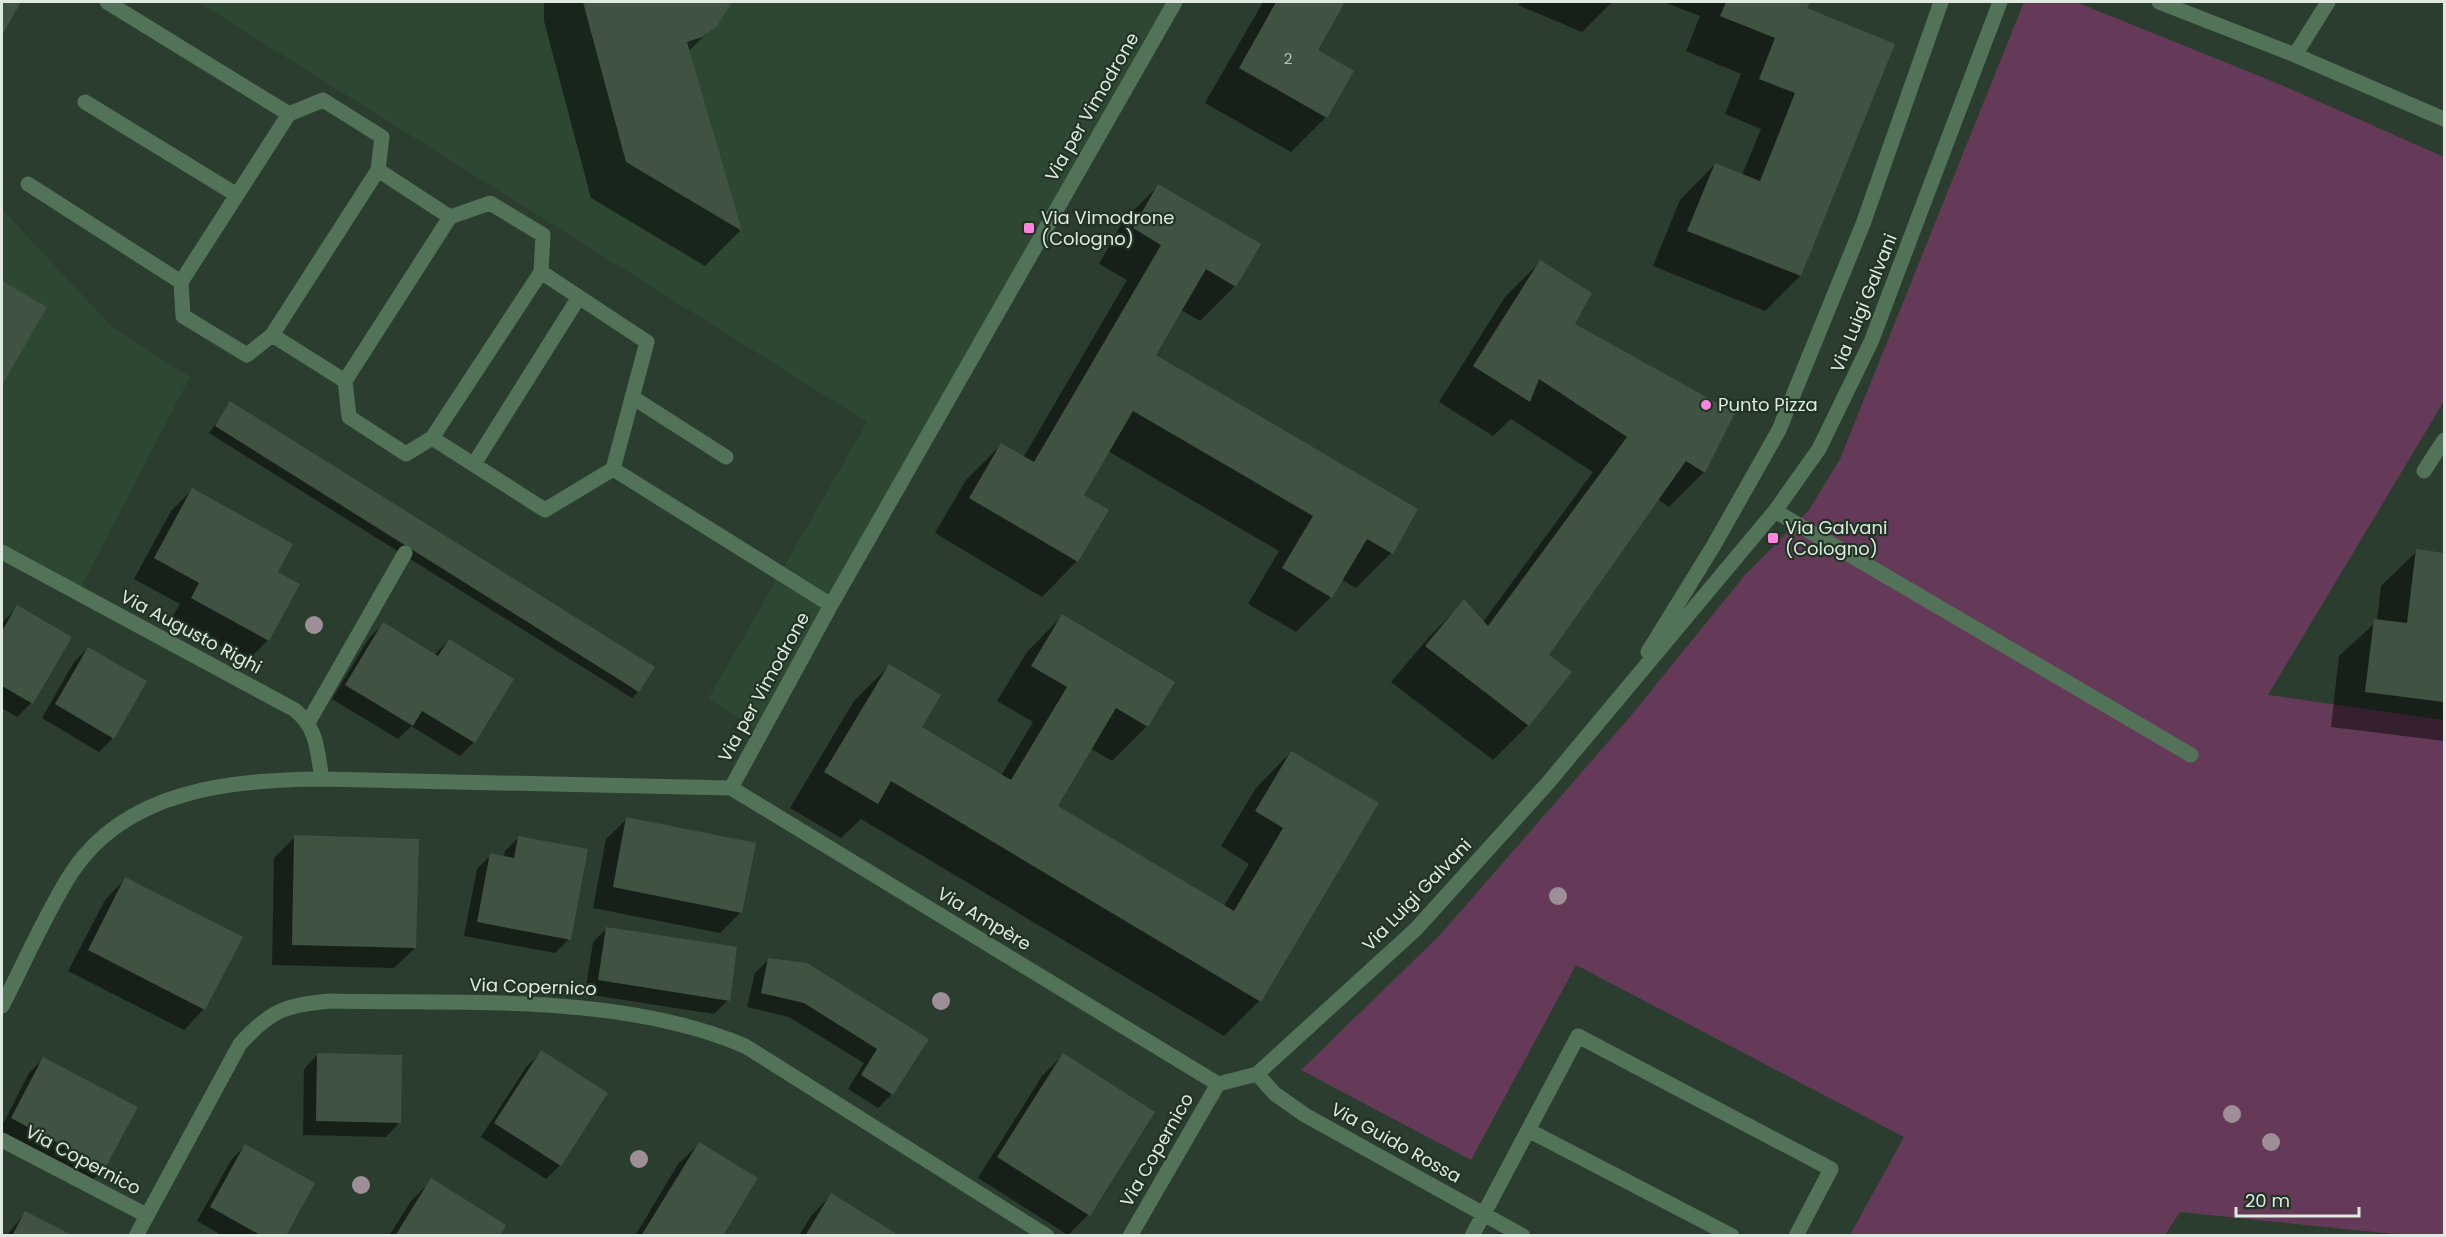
<svg xmlns="http://www.w3.org/2000/svg" width="2446" height="1237" viewBox="0 0 2446 1237" font-family="Poppins,sans-serif">
  <rect width="100%" height="100%" fill="#2a3d2e"/>
  <!-- built -->
  <path fill="#2e4733" d="M 198,2 L 1175,2 L 762,732 L 708,699 L 867,422 Z
    M 2,209 L 111,326 L 190,377 L 78,593 L 2,552 Z"/>
  <!-- green -->
  <path fill="#653a59" d="M 2024,2 L 2076,2 L 2279,84 L 2444,157 L 2444,401 L 2268,695 L 2444,720 L 2444,1235 L 2404,1235 L 2180,1212 L 2165,1235 L 1850,1235 L 1904,1137 L 1576,965 L 1471,1160 L 1301,1070 L 1440,935 L 1629,718 L 1745,575 L 1809,510 L 1840,459 Z"/>
  <!-- shadow -->
  <path fill="#0007" d="M 2,2 L 19,2 L 2,32 Z
    M 544,2 L 731,2 L 715,25 L 688,52 L 740,231 L 705,266 L 591,198 L 544,21 Z
    M 1263,2 L 1343,2 L 1316,51 L 1326,117 L 1291,152 L 1205,103 Z
    M 1520,2 L 1612,2 L 1582,32 L 1518,5 Z
    M 1664,2 L 1808,2 L 1805,9 L 1800,276 L 1765,311 L 1653,266 L 1680,200 L 1715,164 L 1742,175 L 1761,129 L 1725,114 L 1741,74 L 1686,51 L 1700,16 Z
    M 1158,186 L 1235,286 L 1200,321 L 1181,310 L 1154,355 L 1391,553 L 1356,588 L 1341,579 L 1331,597 L 1296,632 L 1248,604 L 1279,551 L 1108,451 L 1082,495 L 1077,561 L 1042,597 L 935,533 L 966,480 L 1001,445 L 1023,458 L 1127,280 L 1099,264 L 1123,221 Z
    M 1540,262 L 1573,324 L 1704,472 L 1669,507 L 1657,499 L 1547,655 L 1528,725 L 1493,760 L 1391,682 L 1430,636 L 1464,601 L 1483,622 L 1593,472 L 1511,419 L 1493,436 L 1439,402 L 1505,297 Z
    M 2,283 L 44,307 L 2,382 Z
    M 231,403 L 638,692 L 632,698 L 209,433 Z
    M 192,490 L 276,573 L 268,640 L 247,661 L 171,619 L 180,604 L 134,579 L 171,511 Z
    M 2417,551 L 2444,554 L 2444,741 L 2331,727 L 2339,656 L 2377,621 L 2381,586 Z
    M 17,607 L 31,703 L 17,717 L 2,708 L 2,623 Z
    M 1062,616 L 1147,726 L 1112,761 L 1090,748 L 1056,806 L 1224,906 L 1249,864 L 1221,846 L 1256,788 L 1291,752 L 1377,804 L 1259,1001 L 1224,1036 L 861,819 L 841,838 L 790,808 L 854,701 L 889,666 L 920,727 L 1001,776 L 1033,722 L 997,701 L 1027,652 Z
    M 383,624 L 434,655 L 449,640 L 474,742 L 460,756 L 411,726 L 398,739 L 332,699 L 369,638 Z
    M 88,648 L 113,738 L 99,752 L 42,718 L 74,662 Z
    M 627,819 L 741,912 L 720,933 L 593,908 L 606,839 Z
    M 295,837 L 415,948 L 394,968 L 272,965 L 274,858 Z
    M 519,837 L 569,939 L 555,953 L 464,936 L 477,869 L 491,855 L 504,857 L 505,851 Z
    M 125,879 L 204,1009 L 184,1030 L 68,971 L 105,900 Z
    M 607,928 L 728,1000 L 714,1014 L 585,994 L 593,942 Z
    M 769,959 L 927,1039 L 892,1094 L 878,1108 L 848,1089 L 864,1063 L 789,1017 L 747,1007 L 755,973 Z
    M 541,1052 L 560,1165 L 546,1179 L 481,1137 L 527,1066 Z
    M 318,1054 L 400,1122 L 386,1137 L 303,1135 L 304,1069 Z
    M 1063,1055 L 1088,1215 L 1068,1235 L 978,1178 L 1042,1076 Z
    M 43,1059 L 136,1108 L 104,1168 L 90,1182 L 2,1135 L 2,1126 L 29,1073 Z
    M 699,1144 L 721,1236 L 635,1236 L 678,1164 Z
    M 245,1146 L 284,1236 L 223,1236 L 197,1221 L 231,1160 Z
    M 432,1180 L 498,1236 L 389,1236 L 411,1201 Z
    M 831,1195 L 897,1236 L 799,1236 L 811,1216 Z
    M 25,1213 L 71,1236 L 6,1236 Z"/>
  <!-- building -->
  <path fill="#405343" d="M 2,2 L 21,2 L 2,35 Z
    M 583,2 L 732,2 L 717,26 L 702,37 L 687,42 L 742,231 L 626,162 Z
    M 1276,2 L 1345,2 L 1318,50 L 1354,71 L 1327,118 L 1239,68 Z
    M 1726,2 L 1810,2 L 1807,8 L 1895,44 L 1801,276 L 1687,231 L 1715,163 L 1760,181 L 1795,93 L 1759,79 L 1775,38 L 1720,16 Z
    M 1158,184 L 1261,244 L 1236,287 L 1206,269 L 1156,355 L 1418,509 L 1393,554 L 1367,539 L 1332,598 L 1282,568 L 1313,516 L 1133,411 L 1084,495 L 1109,510 L 1078,562 L 969,498 L 1001,443 L 1034,462 L 1161,245 L 1133,228 Z
    M 1540,260 L 1592,293 L 1575,324 L 1735,413 L 1705,473 L 1686,461 L 1549,655 L 1572,672 L 1529,726 L 1425,646 L 1464,599 L 1488,626 L 1627,437 L 1539,379 L 1530,402 L 1473,366 Z
    M 2,281 L 47,307 L 2,385 Z
    M 230,401 L 655,667 L 639,692 L 215,426 Z
    M 192,488 L 293,544 L 278,572 L 300,584 L 269,641 L 191,598 L 199,583 L 154,558 Z
    M 2416,549 L 2444,553 L 2444,702 L 2365,692 L 2374,619 L 2407,623 Z
    M 17,605 L 72,637 L 33,704 L 2,686 L 2,631 Z
    M 1062,614 L 1175,682 L 1148,727 L 1116,708 L 1058,806 L 1234,911 L 1283,828 L 1255,811 L 1291,751 L 1379,803 L 1261,1002 L 891,781 L 878,804 L 824,772 L 889,664 L 941,695 L 922,727 L 1011,780 L 1067,687 L 1031,666 Z
    M 383,622 L 438,656 L 449,639 L 514,679 L 475,743 L 422,711 L 413,726 L 345,685 Z
    M 88,647 L 147,681 L 114,739 L 55,704 Z
    M 626,817 L 756,843 L 742,913 L 613,887 Z
    M 294,835 L 419,839 L 416,948 L 292,945 Z
    M 518,836 L 588,849 L 571,940 L 477,922 L 490,853 L 514,858 Z
    M 125,877 L 243,937 L 205,1010 L 88,950 Z
    M 606,927 L 737,947 L 730,1001 L 598,980 Z
    M 768,958 L 807,963 L 929,1039 L 893,1095 L 861,1075 L 877,1049 L 804,1003 L 761,993 Z
    M 541,1050 L 608,1093 L 561,1166 L 494,1123 Z
    M 317,1053 L 402,1055 L 401,1123 L 316,1121 Z
    M 1063,1053 L 1155,1112 L 1090,1216 L 997,1157 Z
    M 43,1057 L 138,1107 L 105,1168 L 11,1118 Z
    M 699,1142 L 758,1178 L 723,1236 L 641,1236 Z
    M 245,1144 L 315,1183 L 286,1236 L 262,1236 L 210,1207 Z
    M 431,1178 L 506,1225 L 500,1236 L 395,1236 Z
    M 831,1193 L 900,1236 L 805,1236 Z
    M 25,1211 L 74,1236 L 12,1236 Z"/>
  <g fill="none" stroke-linecap="round" stroke-linejoin="round">
    <!-- minor -->
    <path stroke="#537359" stroke-width="15" d="M 107,2 L 289,114 L 323,100 L 382,137 L 378,170 L 450,217 L 490,203 L 543,235 L 541,272 L 647,342 L 613,469 L 831,605
      M 2159,2 L 2295,55 L 2444,119
      M 2295,55 L 2328,2
      M 85,102 L 237,195
      M 28,184 L 181,282 L 183,316 L 247,355 L 272,335 L 345,381 L 349,417 L 406,454 L 432,438 L 545,510 L 613,469
      M 181,282 L 289,114
      M 272,335 L 378,170
      M 345,381 L 450,217
      M 632,397 L 726,457
      M 432,438 L 541,272
      M 474,464 L 579,297
      M 2424,471 L 2444,440
      M 1775,511 L 2191,755
      M 2,552 L 295,710 C 318,729 317,751 322,779
      M 1648,652 L 1714,545 L 1779,430 L 1863,224 L 1941,2
      M 309,721 L 405,553
      M 731,788 L 831,605 L 1175,2
      M 731,788 L 1218,1084
      M 2,1006 C 25,962 45,914 72,872 C 127,789 232,780 322,779 L 731,788
      M 1257,1074 L 1275,1094 L 1305,1115 L 1523,1236
      M 1218,1084 L 1257,1074 L 1416,929 L 1547,784 L 1775,511 L 1819,449 L 1871,342 L 2000,2
      M 1528,1130 L 1732,1236
      M 2,1140 L 146,1215
      M 136,1236 L 240,1044 C 271,1010 285,1005 331,1001 C 464,1004 621,993 745,1046 L 1047,1236
      M 1130,1236 L 1218,1084
      M 1472,1236 L 1578,1036 L 1831,1169 L 1796,1236"/>
  </g>
  <!-- trees -->
  <g fill="#9d8e97">
    <circle cx="314" cy="625" r="9"/>
    <circle cx="1558" cy="896" r="9"/>
    <circle cx="941" cy="1001" r="9"/>
    <circle cx="2232" cy="1114" r="9"/>
    <circle cx="2271" cy="1142" r="9"/>
    <circle cx="639" cy="1159" r="9"/>
    <circle cx="361" cy="1185" r="9"/>
  </g>
  <!-- markers -->
  <g fill="#ff85df" stroke="#213324" stroke-width="2">
    <rect x="1023" y="222" width="12" height="12" rx="3"/>
    <circle cx="1706" cy="405" r="6"/>
    <rect x="1767" y="532" width="12" height="12" rx="3"/>
  </g>
  <g text-anchor="middle" stroke-width="4.5" stroke-linejoin="round" paint-order="stroke">
    <!-- number labels -->
    <g font-size="15" fill="#b6c4b8">
      <text x="1288" y="64">2</text>
    </g>
    <!-- street labels -->
    <g font-size="18" fill="#dee9df" stroke="#213324">
      <text transform="translate(1092 107) rotate(-60)" y="6">Via per Vimodrone</text>
      <text transform="translate(1864 303) rotate(-68)" y="6">Via Luigi Galvani</text>
      <text transform="translate(191 632) rotate(28)" y="6">Via Augusto Righi</text>
      <text transform="translate(764 687) rotate(-61)" y="6">Via per Vimodrone</text>
      <text transform="translate(1417 895) rotate(-46)" y="6">Via Luigi Galvani</text>
      <text transform="translate(984 919) rotate(31)" y="6">Via Ampère</text>
      <text transform="translate(533 987) rotate(2)" y="6">Via Copernico</text>
      <text transform="translate(1396 1143) rotate(29)" y="6">Via Guido Rossa</text>
      <text transform="translate(1157 1150) rotate(-60)" y="6">Via Copernico</text>
      <text transform="translate(83 1160) rotate(28)" y="6">Via Copernico</text>
    </g>
    <!-- poi labels -->
    <g font-size="18" fill="#dee9df" stroke="#213324" text-anchor="start">
      <text x="1041" y="224">Via Vimodrone<tspan x="1041" dy="21">(Cologno)</tspan></text>
      <text x="1718" y="411">Punto Pizza</text>
      <text x="1785" y="534">Via Galvani<tspan x="1785" dy="21">(Cologno)</tspan></text>
    </g>
  </g>
  <!-- border -->
  <rect width="2446" height="1237" fill="none" stroke="#dee9df" stroke-width="6"/>
  <!-- scale -->
  <path d="M2236 1207v9h123v-9" fill="none" stroke="#dee9df" stroke-width="3"/>
  <text x="2245" y="1207" font-size="18" fill="#dee9df" stroke="#213324" stroke-width="4.5" paint-order="stroke">20 m</text>
</svg>
